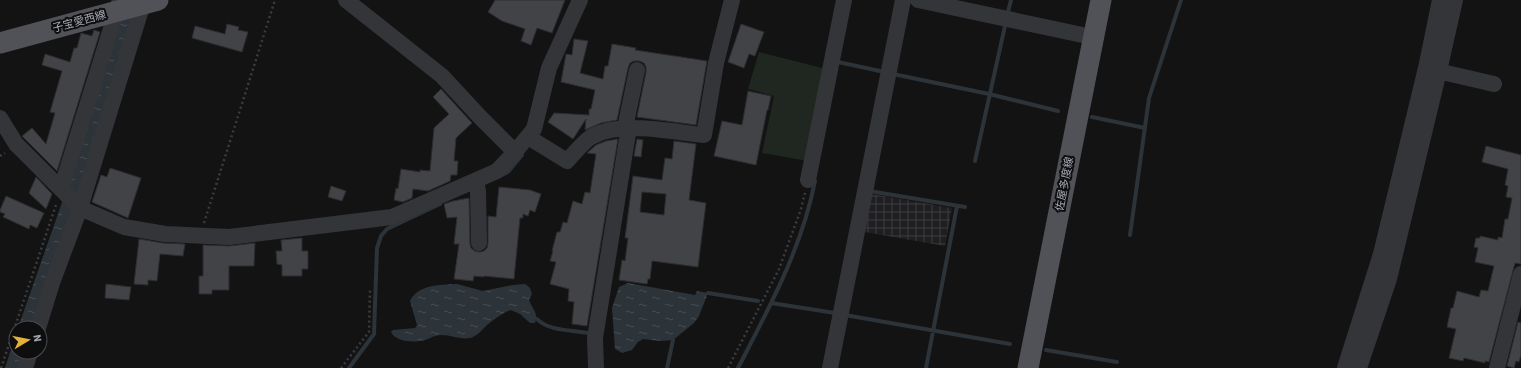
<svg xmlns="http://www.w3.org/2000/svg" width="1521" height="368" viewBox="0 0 1521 368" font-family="'Source Sans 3','Noto Sans JP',sans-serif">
  <defs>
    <pattern id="industrial-grid" width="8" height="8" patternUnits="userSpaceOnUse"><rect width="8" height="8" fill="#1f1f21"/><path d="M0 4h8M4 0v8" fill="none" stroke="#3d3d3f"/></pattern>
    <pattern id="water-ripples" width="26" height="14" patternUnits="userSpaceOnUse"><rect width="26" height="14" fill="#2c3339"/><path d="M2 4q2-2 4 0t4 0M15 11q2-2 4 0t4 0" fill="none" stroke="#484e53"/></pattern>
  </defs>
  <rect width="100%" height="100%" fill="#131314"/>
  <!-- industrial -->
  <path fill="url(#industrial-grid)" d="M 866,193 L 952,208 L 945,246 L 859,231 Z"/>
  <!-- green -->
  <path fill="#1f2720" d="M 759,52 L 826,69 L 808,161 L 762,153 L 774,96 L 748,89 Z"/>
  <!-- water -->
  <path fill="url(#water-ripples)" d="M 126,0 L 140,0 L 33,328 L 18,328 L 66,191 Z
    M 628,283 L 695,295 L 697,291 L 708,293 L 699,316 L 694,323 L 673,340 L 660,341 L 643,339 L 638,342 L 632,350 L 622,353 L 615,349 L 612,308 L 619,287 Z
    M 457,284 L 483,291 L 513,285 L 525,284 L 530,288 L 532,294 L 529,300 C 532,309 539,313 535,323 L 530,323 L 520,314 L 511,310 C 502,313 494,320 487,325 C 482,330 479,334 473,337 C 463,341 452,335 442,335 C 435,335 431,338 425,340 C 414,343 396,342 391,332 L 393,330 L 415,328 L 417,325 L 410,301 C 418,284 441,285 457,284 Z
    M 16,334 L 16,352 L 25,352 L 19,368 L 5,368 Z"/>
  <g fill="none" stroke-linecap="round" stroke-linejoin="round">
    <!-- stream -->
    <path stroke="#2c3339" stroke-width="4" d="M 1008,12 L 1011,0
      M 838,62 L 880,71
      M 893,74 L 989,94 L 1058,111
      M 1092,117 L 1145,128
      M 975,161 L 1005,26
      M 502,175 L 508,172 L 522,155
      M 869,191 L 965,207
      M 1130,235 L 1149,98 L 1181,0
      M 708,293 L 758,301
      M 771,303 L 835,313
      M 845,315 L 1010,344
      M 537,319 C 548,331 572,330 588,333
      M 1046,350 L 1117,362
      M 349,368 L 374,334 L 377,248 L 381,236 L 387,229 L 440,204
      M 667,368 L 673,340
      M 738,368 C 769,308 802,248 815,181
      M 926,368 L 957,206"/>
  </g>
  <!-- building -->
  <path fill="#424347" stroke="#2d2d30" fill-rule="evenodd" d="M 495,0 L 565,0 L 552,33 L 537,28 L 531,45 L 521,41 L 525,29 L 502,21 L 488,12 Z
    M 227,24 L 239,27 L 238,30 L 248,32 L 242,52 L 192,38 L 195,26 L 225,34 Z
    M 741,24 L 764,32 L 755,56 L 749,54 L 744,68 L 728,62 Z
    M 94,30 L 100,32 L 57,171 L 22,136 L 32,128 L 46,144 L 55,113 L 50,112 L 62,71 L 42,65 L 45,54 L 70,62 L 74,48 L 77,48 L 81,33 L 92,36 Z
    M 574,39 L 588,41 L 580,73 L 603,79 L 605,66 L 608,66 L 612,44 L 636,48 L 635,50 L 707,61 L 696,125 L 637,117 L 646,72 L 646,67 L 644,63 L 639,61 L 634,61 L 630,63 L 628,68 L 617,120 L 601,123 L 585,130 L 586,119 L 573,139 L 548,122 L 554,113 L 589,115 L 589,109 L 591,109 L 595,90 L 561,82 L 566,54 L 572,55 Z
    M 441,89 L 472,123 L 456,138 L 454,161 L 458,161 L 457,175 L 451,175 L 450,181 L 428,191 L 413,189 L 412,198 L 403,202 L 394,200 L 396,188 L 398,189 L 401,169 L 420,172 L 420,170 L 430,171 L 434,128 L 449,114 L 433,97 Z
    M 748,91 L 771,96 L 768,110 L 767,110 L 756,165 L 714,156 L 722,121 L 742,125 Z
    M 618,139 L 587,326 L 572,324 L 574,302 L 568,301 L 569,289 L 550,284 L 556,262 L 550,261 L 553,251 L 552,251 L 557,232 L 560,232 L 563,222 L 567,223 L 573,201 L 582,204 L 585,192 L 590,193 L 596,154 L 587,153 L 596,145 L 606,141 Z
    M 637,139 L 643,140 L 641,157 L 634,156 Z
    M 674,141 L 696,144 L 689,200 L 706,203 L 698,267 L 652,261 L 650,279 L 648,279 L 647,284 L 619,280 L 622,260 L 625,261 L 628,238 L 625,238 L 633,176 L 662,180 L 665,158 L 672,159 ZM 642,192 L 666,194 L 664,215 L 640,212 Z
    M 1486,146 L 1521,155 L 1521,264 L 1515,263 L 1489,362 L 1485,361 L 1485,363 L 1464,358 L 1463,361 L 1449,358 L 1456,329 L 1447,327 L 1451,308 L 1453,308 L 1457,291 L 1479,297 L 1481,290 L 1488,291 L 1494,266 L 1475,262 L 1478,248 L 1474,247 L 1476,238 L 1480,238 L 1480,236 L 1498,240 L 1498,237 L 1502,238 L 1505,219 L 1508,219 L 1512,198 L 1506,197 L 1508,186 L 1505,185 L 1508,169 L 1482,162 Z
    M 110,168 L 141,178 L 128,218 L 92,202 L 101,175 L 107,177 Z
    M 36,177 L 52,194 L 46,209 L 29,193 Z
    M 331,186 L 346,191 L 342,201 L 328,197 Z
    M 499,187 L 530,190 L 541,194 L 535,212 L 530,210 L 528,216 L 523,214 L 523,218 L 520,218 L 514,279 L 484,276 L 484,277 L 474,276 L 473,281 L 454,279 L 459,244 L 454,244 L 457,217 L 447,218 L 444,204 L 453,201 L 469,198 L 470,244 L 471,248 L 475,251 L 480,252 L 484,251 L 487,248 L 488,243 L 488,216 L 496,217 Z
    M 6,196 L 44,213 L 37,228 L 30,225 L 29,229 L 3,217 L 5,214 L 0,212 L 0,210 Z
    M 302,238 L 302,251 L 308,251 L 308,269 L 302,269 L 302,276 L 282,276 L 282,265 L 277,264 L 276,251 L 282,251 L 281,240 Z
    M 139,239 L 163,243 L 185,244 L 183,256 L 160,254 L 157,281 L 148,280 L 148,285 L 134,284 Z
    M 255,243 L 254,266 L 229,266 L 229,290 L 212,290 L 212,294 L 199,294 L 199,276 L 203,276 L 203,245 L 229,246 Z
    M 106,284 L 131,287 L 129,300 L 105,298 Z
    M 1518,322 L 1521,323 L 1521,355 L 1519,362 L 1516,361 L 1514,368 L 1507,366 Z"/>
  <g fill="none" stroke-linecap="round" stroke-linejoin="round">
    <!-- path -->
    <path stroke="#3a3c40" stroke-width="2.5" stroke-dasharray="2 3" stroke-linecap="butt" d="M 0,156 L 5,153
      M 204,223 L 275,0
      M 1,368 L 56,205
      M 341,368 L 369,332 L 370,288
      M 728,368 L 779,269 L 801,209 L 805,193"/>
    <!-- minor -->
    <path stroke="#343539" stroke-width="16" d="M 346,0 L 442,76 L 480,117 L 515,152
      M 918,0 L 1092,37
      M 1429,69 L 1494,84
      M 0,118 L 16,144 L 80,208 L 124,227 L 165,234 L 229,237 L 392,217 L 497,171 L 515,152 L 534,129 L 549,68 L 580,0
      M 625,128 L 637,70
      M 528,137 L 567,161 C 573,155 583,142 591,137 C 620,120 671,132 704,135 L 716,63 L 732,0
      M 808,180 L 844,0
      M 476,181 L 478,191 L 479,243
      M 61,189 L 119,3
      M 38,328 L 52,283 L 80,208 L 144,0
      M 25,368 L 30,352
      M 596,368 L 595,338 L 629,127
      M 830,368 L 903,0
      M 1345,368 L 1381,254 L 1426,68 L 1440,0
      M 1359,368 L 1389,279 L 1439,71 L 1455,0
      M 1497,368 L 1521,274"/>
    <!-- major -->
    <path stroke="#505258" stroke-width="21" d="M 0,43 L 158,0
      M 1028,368 L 1101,0"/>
  </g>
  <g text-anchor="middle" stroke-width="4" stroke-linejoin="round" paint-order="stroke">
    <!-- street labels -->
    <g font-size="11" fill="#a5a9b4" stroke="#0e0e0f">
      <text transform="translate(79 21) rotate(-15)" y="4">子宝愛西線</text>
      <text transform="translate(1064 184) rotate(-79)" y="4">佐屋多度線</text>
    </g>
  </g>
  <!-- north arrow -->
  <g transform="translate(28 340) rotate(80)"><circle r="19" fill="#0e0e0f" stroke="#4a4c51"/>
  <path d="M0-3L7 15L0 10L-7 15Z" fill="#e3b03c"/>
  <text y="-6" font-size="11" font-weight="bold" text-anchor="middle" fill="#a5a9b4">N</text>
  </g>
</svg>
